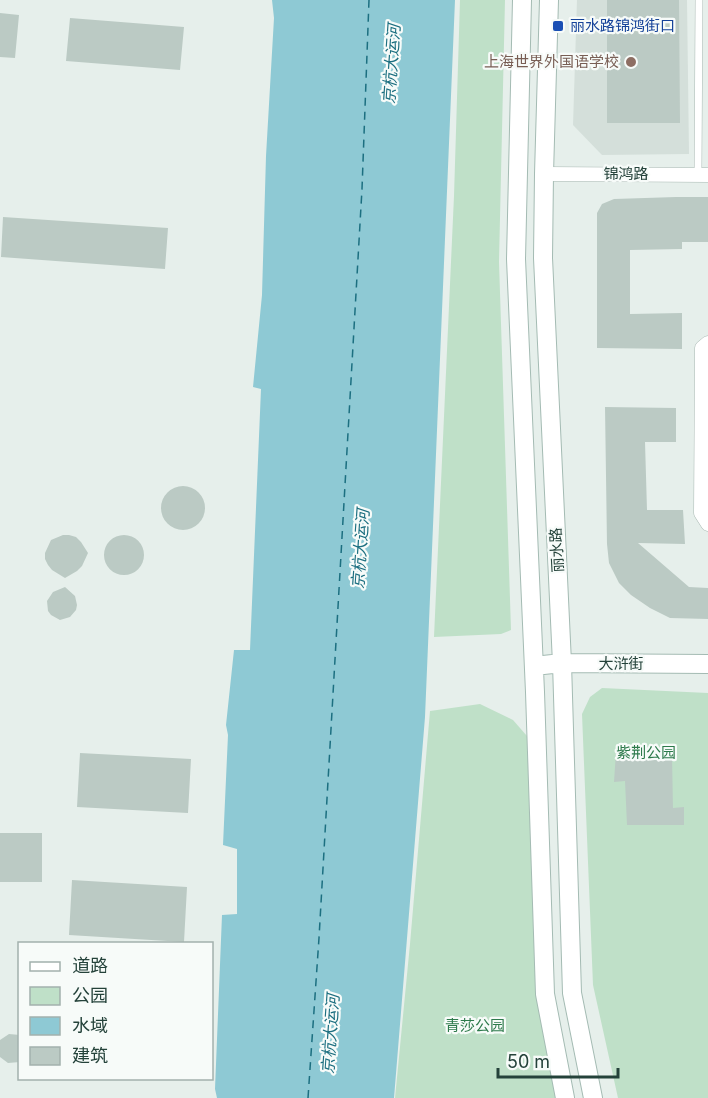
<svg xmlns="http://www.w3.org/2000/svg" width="708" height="1098" viewBox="0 0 708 1098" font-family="Inter,'Noto Sans SC',sans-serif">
  <rect width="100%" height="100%" fill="#e6efeb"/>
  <!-- built -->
  <path fill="#d4dfda" d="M 577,0 L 687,0 L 689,154 L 602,155 L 573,125 Z"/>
  <!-- green -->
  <path fill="#bfe0c8" d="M 460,0 L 505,0 L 499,262 L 511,630 L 501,634 L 434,637 L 454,196 Z
    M 602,688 L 708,693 L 708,1098 L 618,1098 L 593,985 L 582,714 L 590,697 Z
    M 480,704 L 513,720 L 527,736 L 537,964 L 559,1098 L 395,1098 L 410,944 L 430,711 Z"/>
  <!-- water -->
  <path fill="#8ec9d4" d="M 272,0 L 455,0 L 425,717 L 394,1098 L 217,1098 L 215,1089 L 222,915 L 237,914 L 237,849 L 223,845 L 228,735 L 226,725 L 234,650 L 250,650 L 261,389 L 253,387 L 262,295 L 266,156 L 274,18 Z"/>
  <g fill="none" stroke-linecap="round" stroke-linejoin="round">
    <!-- ferry -->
    <path stroke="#1c6f80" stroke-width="1.5" stroke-dasharray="8 6" stroke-linecap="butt" d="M 308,1098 L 319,938 L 362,189 L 369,0"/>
  </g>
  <!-- building -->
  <path fill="#bbcac4" d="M 607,0 L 679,0 L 680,123 L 607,123 Z
    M 0,13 L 19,15 L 15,58 L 0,57 Z
    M 70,18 L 184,27 L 180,70 L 66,61 Z
    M 676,197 L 708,197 L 708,242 L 682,242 L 682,249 L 630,250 L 630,314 L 682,313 L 682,349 L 597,348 L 597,213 L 602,204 L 614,199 Z
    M 3,217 L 168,228 L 165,269 L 1,257 Z
    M 605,407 L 676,408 L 676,442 L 645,442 L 647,510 L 683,510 L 685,544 L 638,543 L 689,587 L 708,588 L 708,619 L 670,618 L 650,608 L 631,595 L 619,583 L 609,563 L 607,544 Z
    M161 508a22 22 0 1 1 44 0a22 22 0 1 1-44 0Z
    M104 555a20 20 0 1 1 40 0a20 20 0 1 1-40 0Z
    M 63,535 L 69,535 L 76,537 L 81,542 L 88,553 L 82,566 L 77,571 L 65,578 L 52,570 L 48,565 L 45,559 L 45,553 L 51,540 Z
    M 65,587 L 75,596 L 77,605 L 76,610 L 70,617 L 60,620 L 51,615 L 48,611 L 47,601 L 53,592 Z
    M 616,752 L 672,755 L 673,808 L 684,807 L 684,825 L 627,825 L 625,781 L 614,782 Z
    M 80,753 L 191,759 L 188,813 L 77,807 Z
    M 0,833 L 42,833 L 42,882 L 0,882 Z
    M 72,880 L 187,887 L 184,942 L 69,935 Z
    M 9,1034 L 20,1035 L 20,1062 L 8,1063 L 0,1057 L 0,1040 Z"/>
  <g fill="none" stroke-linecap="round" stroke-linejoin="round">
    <defs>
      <path id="lane" d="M 698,174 L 699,0"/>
      <path id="street" d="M 544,174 L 708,175
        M 708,343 L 702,348 L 701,513 L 708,524"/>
      <path id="secondary" d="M 522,0 L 516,259 L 535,692 L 545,994 L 565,1098
        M 549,0 L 544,174 L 543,258 L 562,663 L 572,993 L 593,1098
        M 534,666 L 562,663 L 708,664"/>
    </defs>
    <!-- lane casing -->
    <use href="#lane" stroke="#a8b8b2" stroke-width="8"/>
    <!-- street casing -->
    <use href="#street" stroke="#a8b8b2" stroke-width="15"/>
    <!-- secondary casing -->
    <use href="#secondary" stroke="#a4bbb3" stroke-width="20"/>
    <!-- lane -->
    <use href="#lane" stroke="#fff" stroke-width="7"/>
    <!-- street -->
    <use href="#street" stroke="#fff" stroke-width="14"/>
    <!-- secondary -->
    <use href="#secondary" stroke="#fff" stroke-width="18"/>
  </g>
  <!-- markers -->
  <rect fill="#1a4fb4" stroke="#f7fbf9" stroke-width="2" x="552" y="20" width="12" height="12" rx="3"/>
  <circle fill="#8d6e63" stroke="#f7fbf9" stroke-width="2" cx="631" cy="62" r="6"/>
  <g text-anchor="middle" stroke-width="4.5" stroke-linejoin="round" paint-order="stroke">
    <!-- transit labels -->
    <g font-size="15" fill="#164399" stroke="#f7fbf9" text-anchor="start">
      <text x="570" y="31">丽水路锦鸿街口</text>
    </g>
    <!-- education labels -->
    <g font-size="15" fill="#785e54" stroke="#f7fbf9" text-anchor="end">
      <text x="619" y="67">上海世界外国语学校</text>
    </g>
    <!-- street labels -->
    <g font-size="15" fill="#24423a" stroke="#f7fbf9">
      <text x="626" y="179">锦鸿路</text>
      <text transform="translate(557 550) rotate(-93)" y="5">丽水路</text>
      <text x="621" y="669">大浒街</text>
    </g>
    <!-- park labels -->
    <g font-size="15" fill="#2d7a4b" stroke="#f7fbf9">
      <text x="646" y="758">紫荆公园</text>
      <text x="475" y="1031">青莎公园</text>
    </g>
    <!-- water labels -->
    <g font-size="16" font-style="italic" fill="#1c6f80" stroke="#f7fbf9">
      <text transform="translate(391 64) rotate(-86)" y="6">京杭大运河</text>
      <text transform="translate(360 549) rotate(-86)" y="6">京杭大运河</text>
      <text transform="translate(330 1034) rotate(-86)" y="6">京杭大运河</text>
    </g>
  </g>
  <!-- legend -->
  <rect x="18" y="942" width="195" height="138" fill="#f7fbf9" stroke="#a3b1ad" stroke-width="1.5"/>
  <rect x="30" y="962" width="30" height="9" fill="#ffffff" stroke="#a3b1ad" stroke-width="1.5"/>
  <text x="72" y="972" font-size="18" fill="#24423a">道路</text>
  <rect x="30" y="987" width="30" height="18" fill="#bfe0c8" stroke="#a3b1ad" stroke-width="1.5"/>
  <text x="72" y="1002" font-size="18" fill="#24423a">公园</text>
  <rect x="30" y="1017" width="30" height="18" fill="#8ec9d4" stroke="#a3b1ad" stroke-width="1.5"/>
  <text x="72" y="1032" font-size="18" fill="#24423a">水域</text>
  <rect x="30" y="1047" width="30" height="18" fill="#bbcac4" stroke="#a3b1ad" stroke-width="1.5"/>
  <text x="72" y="1062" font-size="18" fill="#24423a">建筑</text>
  <!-- scale -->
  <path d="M498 1068v9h120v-9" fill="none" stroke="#24423a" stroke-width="3"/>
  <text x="507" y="1068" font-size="18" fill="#24423a" stroke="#f7fbf9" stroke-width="4.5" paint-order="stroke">50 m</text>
</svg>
